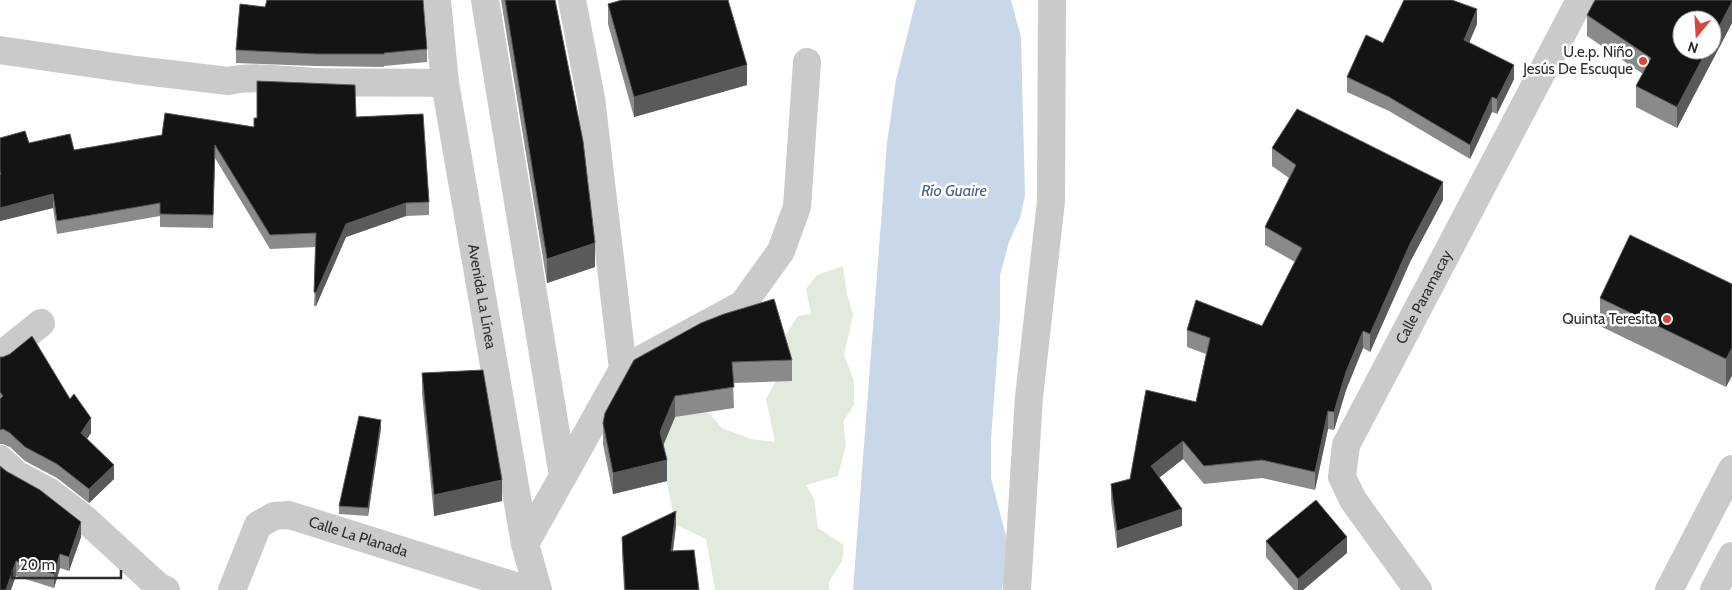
<svg xmlns="http://www.w3.org/2000/svg" width="1732" height="590" viewBox="0 0 1732 590" font-family="Cabin,sans-serif">
  <rect width="100%" height="100%" fill="#fff"/>
  <!-- green -->
  <path fill="#e1eadc" d="M 843,266 L 847,294 L 853,315 L 844,355 L 854,381 L 854,405 L 843,422 L 846,445 L 838,476 L 806,485 L 814,499 L 818,528 L 844,545 L 842,561 L 829,582 L 829,590 L 715,590 L 706,539 L 676,525 L 660,453 L 675,417 L 708,412 L 722,428 L 751,439 L 775,442 L 766,399 L 782,370 L 786,334 L 798,316 L 811,314 L 806,289 L 817,275 Z"/>
  <!-- water -->
  <path fill="#c9d8e8" d="M 916,0 L 1011,0 L 1021,37 L 1025,196 L 1020,218 L 1009,242 L 1000,276 L 1000,318 L 991,440 L 991,478 L 1007,540 L 1005,578 L 1002,590 L 853,590 L 887,143 L 896,80 Z"/>
  <g fill="none" stroke-linecap="round" stroke-linejoin="round">
    <!-- minor -->
    <g stroke="#cacaca" stroke-width="28">
      <path id="s1" d="M 437,0 L 445,83 L 525,544 L 538,590"/>
      <path d="M 485,0 L 563,476"/>
      <path d="M 572,0 L 591,98 L 623,369"/>
      <path d="M 0,50 L 136,70 L 228,81 C 256,75 287,81 315,82 C 359,83 402,82 445,83"/>
      <path d="M 0,356 L 41,323"/>
      <path d="M 0,459 L 16,474 L 48,491 L 86,520 L 158,586 L 166,590"/>
      <path d="M 525,544 L 623,369 L 743,304 L 781,251 L 797,207 L 807,62"/>
      <path id="s2" d="M 232,590 L 258,525 L 274,516 L 289,515 L 528,590"/>
      <path d="M 1017,590 L 1029,397 L 1051,201 L 1052,0"/>
      <path id="s3" d="M 1418,590 L 1353,500 L 1342,477 L 1346,445 L 1580,0"/>
      <path d="M 1669,590 L 1732,469"/>
      <path d="M 1714,590 L 1732,556"/>
    </g>
  </g>
  <!-- wall -->
  <path fill="#8a8a8a" d="M 501,0 L 555,0 L 595,267 L 547,283 Z
    M 1732,0 L 1732,23 L 1677,128 L 1636,107 L 1636,86 L 1643,74 L 1587,36 L 1587,15 Z
    M 608,4 L 747,85 L 634,117 L 608,24 Z
    M 265,7 L 427,49 L 427,62 L 384,66 L 384,67 L 316,66 L 236,63 L 236,50 Z
    M 1477,24 L 1469,42 L 1514,79 L 1497,114 L 1492,112 L 1470,159 L 1389,111 L 1347,92 L 1347,77 L 1383,43 Z
    M 356,117 L 429,202 L 429,215 L 406,216 L 346,237 L 316,306 L 314,306 L 316,247 L 270,249 L 215,158 L 213,228 L 160,227 L 160,216 L 57,234 L 53,208 L 0,221 L 0,138 L 29,143 L 74,150 L 254,127 Z
    M 1272,148 L 1443,200 L 1410,262 L 1370,352 L 1363,348 L 1346,390 L 1334,430 L 1328,429 L 1315,490 L 1262,478 L 1204,484 L 1183,459 L 1159,478 L 1182,526 L 1117,548 L 1111,501 L 1111,484 L 1130,479 L 1196,402 L 1206,354 L 1187,347 L 1187,330 L 1262,326 L 1295,262 L 1265,245 L 1265,227 L 1289,178 L 1272,166 Z
    M 1732,284 L 1726,387 L 1600,326 L 1600,298 Z
    M 0,357 L 70,399 L 91,433 L 87,439 L 114,479 L 89,503 L 57,478 L 25,461 L 10,447 L 3,444 L 0,444 Z
    M 634,360 L 792,360 L 792,381 L 733,383 L 734,408 L 675,417 L 663,446 L 667,481 L 613,494 L 603,444 L 603,423 Z
    M 422,373 L 502,501 L 434,516 L 422,394 Z
    M 381,428 L 368,516 L 339,514 L 339,506 Z
    M 0,466 L 81,537 L 69,571 L 60,568 L 54,588 L 16,576 Z
    M 676,525 L 673,551 L 699,590 L 624,590 L 622,552 L 622,537 Z
    M 1266,541 L 1347,553 L 1303,590 L 1294,590 L 1266,557 Z"/>
  <!-- shaded-wall -->
  <path fill="#5a5a5a" d="M 1732,2 L 1732,23 L 1677,128 L 1677,107 L 1707,50 L 1712,50 L 1712,40 Z
    M 1477,9 L 1477,24 L 1464,55 L 1464,40 Z
    M 747,65 L 747,85 L 634,117 L 634,97 Z
    M 1514,65 L 1514,79 L 1497,114 L 1497,99 Z
    M 1492,97 L 1492,112 L 1470,159 L 1470,145 Z
    M 1443,182 L 1443,200 L 1410,262 L 1370,352 L 1370,334 L 1410,244 Z
    M 53,194 L 53,208 L 0,221 L 0,208 Z
    M 406,203 L 406,216 L 346,237 L 316,306 L 316,293 L 346,224 Z
    M 595,243 L 595,267 L 547,283 L 547,259 Z
    M 1363,331 L 1363,348 L 1346,390 L 1334,430 L 1334,412 L 1346,372 Z
    M 1732,348 L 1732,376 L 1726,387 L 1726,359 Z
    M 675,396 L 675,417 L 660,453 L 660,432 Z
    M 1328,411 L 1328,429 L 1315,490 L 1315,472 Z
    M 91,418 L 91,433 L 81,447 L 81,433 Z
    M 381,420 L 381,428 L 368,516 L 368,508 Z
    M 1183,441 L 1183,459 L 1151,484 L 1151,466 Z
    M 667,460 L 667,481 L 613,494 L 613,473 Z
    M 114,465 L 114,479 L 89,503 L 89,489 Z
    M 502,480 L 502,501 L 434,516 L 434,495 Z
    M 1182,509 L 1182,526 L 1117,548 L 1117,531 Z
    M 676,511 L 676,525 L 671,566 L 671,551 Z
    M 81,522 L 81,537 L 69,571 L 69,557 Z
    M 1347,537 L 1347,553 L 1303,590 L 1298,590 L 1298,579 Z
    M 60,554 L 60,568 L 54,588 L 54,574 Z
    M 16,561 L 16,576 L 11,590 L 6,590 Z"/>
  <!-- building -->
  <path fill="#141414" stroke="#5a5a5a" d="M 267,0 L 423,0 L 427,49 L 384,53 L 384,54 L 316,54 L 236,50 L 240,4 L 265,7 Z
    M 505,0 L 555,0 L 583,141 L 595,243 L 547,259 Z
    M 622,0 L 728,0 L 747,65 L 634,97 L 608,4 Z
    M 1404,0 L 1452,0 L 1477,9 L 1464,40 L 1514,65 L 1497,99 L 1492,97 L 1470,145 L 1389,97 L 1347,77 L 1366,35 L 1383,43 Z
    M 1595,0 L 1732,0 L 1732,2 L 1712,40 L 1712,20 L 1682,20 L 1682,50 L 1707,50 L 1677,107 L 1636,86 L 1651,58 L 1587,15 Z
    M 257,81 L 355,85 L 356,117 L 423,114 L 429,202 L 406,203 L 346,224 L 316,293 L 314,292 L 316,233 L 270,235 L 215,145 L 213,215 L 160,214 L 160,203 L 57,221 L 53,194 L 0,208 L 0,175 L 1,174 L 0,171 L 0,138 L 25,131 L 29,143 L 70,134 L 74,150 L 162,135 L 165,113 L 254,127 L 254,118 L 257,118 Z
    M 1297,109 L 1443,182 L 1410,244 L 1370,334 L 1363,331 L 1346,372 L 1334,412 L 1328,411 L 1315,472 L 1262,460 L 1204,466 L 1183,441 L 1151,466 L 1182,509 L 1117,531 L 1111,484 L 1130,479 L 1146,390 L 1196,402 L 1210,338 L 1187,330 L 1196,300 L 1262,326 L 1302,248 L 1265,227 L 1296,165 L 1272,148 Z
    M 1630,235 L 1732,284 L 1732,348 L 1726,359 L 1600,298 Z
    M 774,299 L 792,360 L 732,362 L 734,387 L 675,396 L 660,432 L 667,460 L 613,473 L 603,423 L 605,413 L 634,360 L 701,323 L 724,314 Z
    M 32,336 L 70,399 L 74,394 L 91,418 L 81,433 L 114,465 L 89,489 L 57,464 L 25,447 L 10,433 L 3,429 L 0,430 L 0,399 L 3,396 L 0,392 L 0,357 L 3,357 L 10,354 Z
    M 483,370 L 502,480 L 434,495 L 422,373 Z
    M 359,416 L 381,420 L 368,508 L 339,506 Z
    M 0,466 L 6,471 L 40,490 L 81,522 L 69,557 L 60,554 L 54,574 L 16,561 L 6,590 L 0,590 Z
    M 1316,500 L 1347,537 L 1298,579 L 1266,541 Z
    M 676,511 L 671,551 L 694,550 L 699,590 L 625,590 L 622,537 Z"/>
  <!-- markers -->
  <g fill="#d8463c" stroke="#fff" stroke-width="2">
    <circle cx="1643" cy="61" r="5"/>
    <circle cx="1667" cy="319" r="5"/>
  </g>
  <g text-anchor="middle" stroke-width="5" stroke-linejoin="round" paint-order="stroke">
    <!-- poi labels -->
    <g font-size="15" fill="#2d2d2d" stroke="#fff" text-anchor="end">
      <text x="1633" y="57">U.e.p. Niño<tspan x="1633" dy="17">Jesús De Escuque</tspan></text>
      <text x="1657" y="324">Quinta Teresita</text>
    </g>
    <!-- street labels -->
    <g font-size="15" fill="#2d2d2d" stroke="#fff">
      <text dy="5" stroke="none"><textPath href="#s1" startOffset="300">Avenida La Línea</textPath></text>
      <text dy="5" stroke="none"><textPath href="#s3" startOffset="336">Calle Paramacay</textPath></text>
      <text dy="5" stroke="none"><textPath href="#s2" startOffset="176">Calle La Planada</textPath></text>
    </g>
    <!-- water labels -->
    <g font-size="16" font-style="italic" fill="#426489" stroke="#fff">
      <text x="954" y="196">Río Guaire</text>
    </g>
  </g>
  <!-- north arrow -->
  <g transform="translate(1697 35) rotate(198)"><circle r="24" fill="#ffffff" stroke="#ababab"/>
  <path d="M0-4L9 19L0 12L-9 19Z" fill="#d8463c"/>
  <text y="-8" font-size="14" font-weight="bold" text-anchor="middle" fill="#2d2d2d">N</text>
  </g>
  <!-- scale -->
  <path d="M12 570v8h109v-8" fill="none" stroke="#2d2d2d" stroke-width="2.5"/>
  <text x="20" y="570" font-size="15" fill="#2d2d2d" stroke="#ffffff" stroke-width="4" paint-order="stroke">20 m</text>
</svg>
